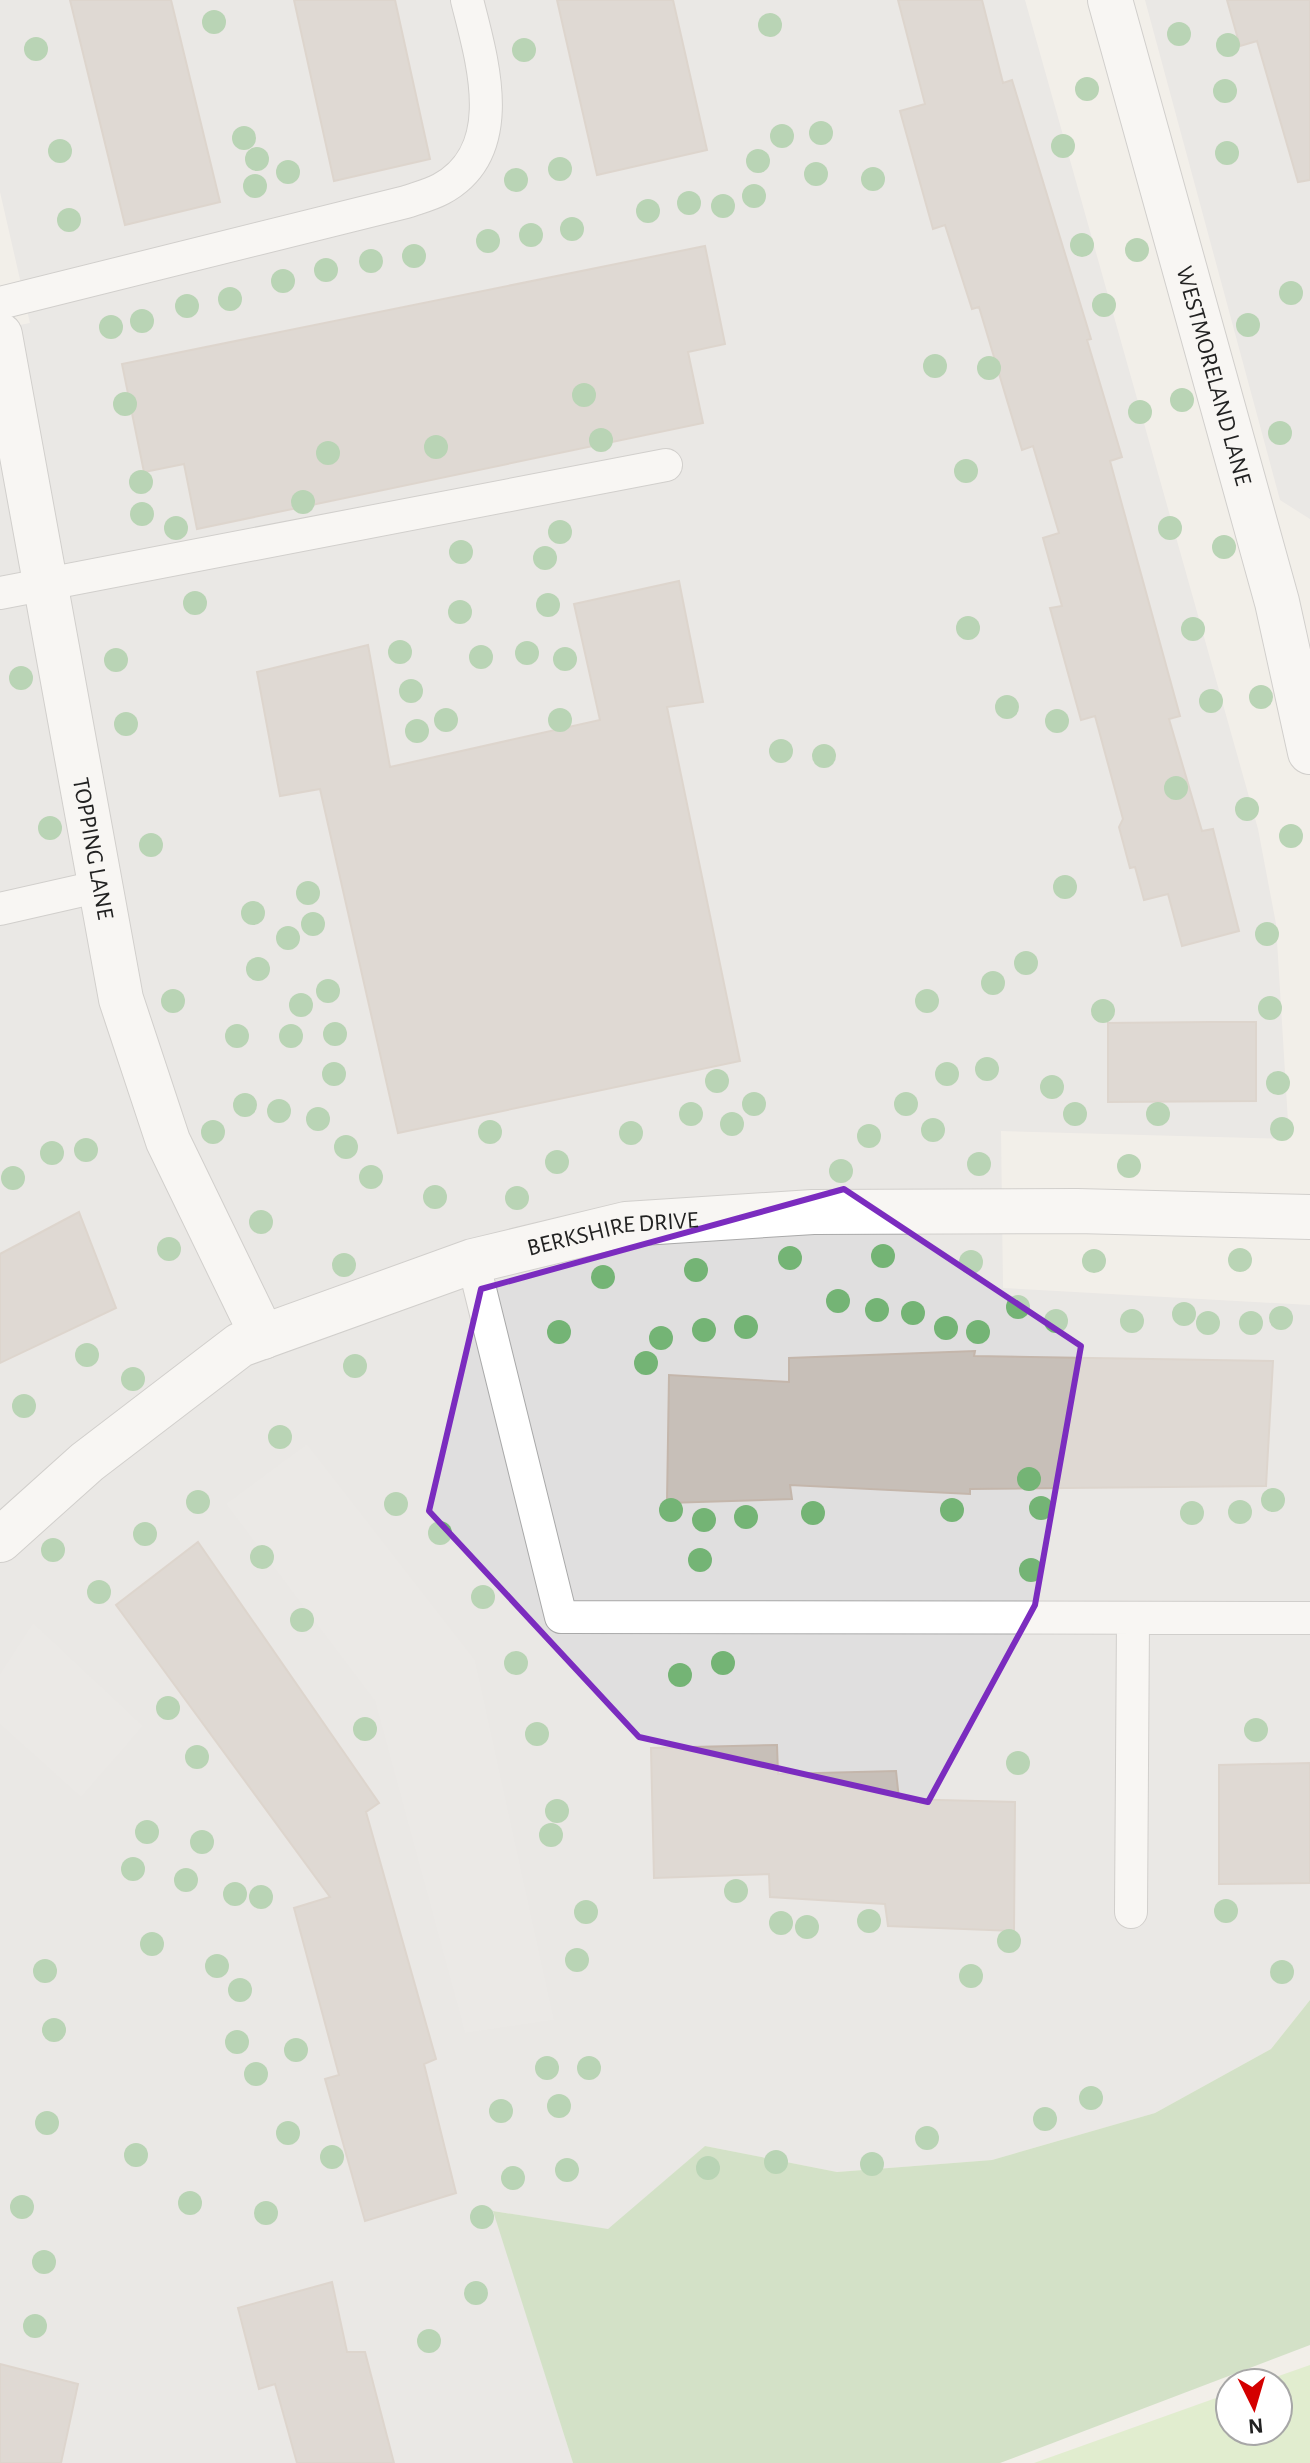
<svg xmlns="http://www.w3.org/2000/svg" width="1310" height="2463" viewBox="0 0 1310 2463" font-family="'Alegreya Sans',sans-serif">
  <rect width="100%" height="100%" fill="#f2efe9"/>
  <!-- residential -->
  <path fill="#e0dfdf" d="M 0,0 L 1025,0 L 1258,829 L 1276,924 L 1289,1139 L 1001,1131 L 1003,1288 L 1310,1305 L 1310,2000 L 1271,2049 L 1155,2113 L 992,2160 L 837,2172 L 705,2146 L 608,2230 L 494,2211 L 573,2463 L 0,2463 L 0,329 L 30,323 L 0,192 Z
    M 1145,0 L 1310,0 L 1310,519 L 1280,500 Z"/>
  <!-- grass -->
  <path fill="#cdebb0" d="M 1310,2365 L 1310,2463 L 1034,2463 L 1230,2393 L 1230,2431 L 1278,2431 L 1278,2383 L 1259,2383 Z"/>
  <!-- forest -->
  <path fill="#add19e" d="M 1310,2000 L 1310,2345 L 1000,2463 L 573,2463 L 493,2211 L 608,2229 L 705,2146 L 837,2172 L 992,2160 L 1155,2113 L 1271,2049 Z"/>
  <!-- parking -->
  <path fill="#e2e2e2" d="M 307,1444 L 475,1660 L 554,2020 L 465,2033 L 375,1701 L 226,1504 Z
    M 33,1623 L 143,1726 L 81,1797 L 0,1724 L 0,1674 Z"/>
  <!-- building -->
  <path fill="#c7bfb8" stroke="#c4b6ab" stroke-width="2" d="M 70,0 L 171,0 L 220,202 L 125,225 Z
    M 294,0 L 395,0 L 430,159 L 334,181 Z
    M 557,0 L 673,0 L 707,150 L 597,175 Z
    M 898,0 L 982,0 L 1003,83 L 1012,80 L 1091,339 L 1087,340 L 1122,457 L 1110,461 L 1180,716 L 1169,719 L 1202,831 L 1213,829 L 1239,931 L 1182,946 L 1168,894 L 1144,900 L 1135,867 L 1130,868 L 1119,827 L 1123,819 L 1095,716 L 1081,720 L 1050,608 L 1062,606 L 1043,538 L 1059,533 L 1033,446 L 1022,450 L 979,307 L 972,309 L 945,225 L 933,229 L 900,111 L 925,104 Z
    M 1227,0 L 1310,0 L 1310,180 L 1298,182 L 1257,41 L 1240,46 Z
    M 705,246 L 725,344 L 688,352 L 703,423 L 197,529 L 184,464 L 144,472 L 122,364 Z
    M 679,581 L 703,702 L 667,707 L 740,1061 L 398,1133 L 320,789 L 280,796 L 257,672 L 368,645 L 390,767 L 600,720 L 574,604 Z
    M 1210,1022 L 1256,1022 L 1256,1101 L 1108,1102 L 1108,1023 Z
    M 79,1212 L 116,1308 L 0,1363 L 0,1254 Z
    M 975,1351 L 974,1356 L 1273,1361 L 1266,1486 L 970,1489 L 970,1494 L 790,1485 L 792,1499 L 667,1503 L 669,1375 L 789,1382 L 789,1358 Z
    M 198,1542 L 379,1803 L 366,1812 L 436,2059 L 424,2064 L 456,2193 L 365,2221 L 325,2079 L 339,2075 L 294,1908 L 330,1897 L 116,1605 Z
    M 777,1745 L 778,1774 L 896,1771 L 899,1799 L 1015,1802 L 1014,1931 L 888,1926 L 885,1904 L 770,1897 L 769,1874 L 654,1878 L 651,1748 Z
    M 1310,1763 L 1310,1883 L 1219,1884 L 1219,1765 Z
    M 332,2282 L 347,2352 L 365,2352 L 394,2463 L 297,2463 L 275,2384 L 259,2389 L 238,2308 Z
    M 0,2364 L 78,2384 L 61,2463 L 0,2463 Z"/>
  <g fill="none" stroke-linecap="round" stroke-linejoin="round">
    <defs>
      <path id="service" d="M 0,303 L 406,202 C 417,198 430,195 441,189 C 511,151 482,60 467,0
        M 0,593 L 666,465
        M 0,909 L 101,886
        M 473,1261 L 561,1617 L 1310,1618
        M 1131,1912 L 1133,1620"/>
      <g id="minor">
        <path id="s1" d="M 1110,0 L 1277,602 L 1310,752"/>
      </g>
      <g id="tertiary">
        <path id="s2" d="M 0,335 L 121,999 L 168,1141 L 263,1337"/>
        <path id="s3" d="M 0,1540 L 87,1462 L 240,1345 L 473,1261 L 626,1224 L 813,1212 L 1077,1211 L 1310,1217"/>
      </g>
    </defs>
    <!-- service casing -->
    <use href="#service" stroke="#a9a9a9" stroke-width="34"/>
    <!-- minor casing -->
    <use href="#minor" stroke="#a9a9a9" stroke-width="46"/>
    <!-- tertiary casing -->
    <use href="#tertiary" stroke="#a9a9a9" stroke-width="46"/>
    <!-- service -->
    <use href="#service" stroke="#fff" stroke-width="32"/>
    <!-- minor -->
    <use href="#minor" stroke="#fff" stroke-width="44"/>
    <!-- tertiary -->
    <use href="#tertiary" stroke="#fff" stroke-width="44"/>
  </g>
  <!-- trees -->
  <g fill="#74b475">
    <circle cx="214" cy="22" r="12"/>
    <circle cx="770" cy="25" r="12"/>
    <circle cx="1179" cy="34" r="12"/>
    <circle cx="1228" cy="45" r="12"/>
    <circle cx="36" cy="49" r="12"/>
    <circle cx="524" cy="50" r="12"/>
    <circle cx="1087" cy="89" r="12"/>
    <circle cx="1225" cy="91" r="12"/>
    <circle cx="821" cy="133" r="12"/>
    <circle cx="782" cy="136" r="12"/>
    <circle cx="244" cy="138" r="12"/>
    <circle cx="1063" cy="146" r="12"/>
    <circle cx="60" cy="151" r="12"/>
    <circle cx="1227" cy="153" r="12"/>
    <circle cx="257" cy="159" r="12"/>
    <circle cx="758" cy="161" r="12"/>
    <circle cx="560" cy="169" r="12"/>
    <circle cx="288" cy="172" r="12"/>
    <circle cx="816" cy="174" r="12"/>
    <circle cx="873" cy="179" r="12"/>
    <circle cx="516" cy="180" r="12"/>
    <circle cx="255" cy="186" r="12"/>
    <circle cx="754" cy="196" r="12"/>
    <circle cx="689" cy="203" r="12"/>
    <circle cx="723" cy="206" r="12"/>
    <circle cx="648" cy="211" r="12"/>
    <circle cx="69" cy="220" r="12"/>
    <circle cx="572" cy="229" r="12"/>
    <circle cx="531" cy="235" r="12"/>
    <circle cx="488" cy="241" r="12"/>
    <circle cx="1082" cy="245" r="12"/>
    <circle cx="1137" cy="250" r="12"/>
    <circle cx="414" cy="256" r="12"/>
    <circle cx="371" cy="261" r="12"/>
    <circle cx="326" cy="270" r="12"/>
    <circle cx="283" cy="281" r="12"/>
    <circle cx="1291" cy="293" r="12"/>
    <circle cx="230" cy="299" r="12"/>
    <circle cx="1104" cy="305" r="12"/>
    <circle cx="187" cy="306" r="12"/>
    <circle cx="142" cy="321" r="12"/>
    <circle cx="1248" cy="325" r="12"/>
    <circle cx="111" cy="327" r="12"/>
    <circle cx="935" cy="366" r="12"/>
    <circle cx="989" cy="368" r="12"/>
    <circle cx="584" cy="395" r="12"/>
    <circle cx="1182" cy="400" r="12"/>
    <circle cx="125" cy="404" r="12"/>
    <circle cx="1140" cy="412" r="12"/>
    <circle cx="1280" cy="433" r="12"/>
    <circle cx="601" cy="440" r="12"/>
    <circle cx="436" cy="447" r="12"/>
    <circle cx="328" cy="453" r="12"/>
    <circle cx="966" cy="471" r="12"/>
    <circle cx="141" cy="482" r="12"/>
    <circle cx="303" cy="502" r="12"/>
    <circle cx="142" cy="514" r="12"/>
    <circle cx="176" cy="528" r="12"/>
    <circle cx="1170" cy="528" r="12"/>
    <circle cx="560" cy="532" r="12"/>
    <circle cx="1224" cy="547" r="12"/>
    <circle cx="461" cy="552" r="12"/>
    <circle cx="545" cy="558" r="12"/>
    <circle cx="195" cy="603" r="12"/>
    <circle cx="548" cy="605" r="12"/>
    <circle cx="460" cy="612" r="12"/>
    <circle cx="968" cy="628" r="12"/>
    <circle cx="1193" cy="629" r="12"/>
    <circle cx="400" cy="652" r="12"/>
    <circle cx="527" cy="653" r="12"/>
    <circle cx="481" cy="657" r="12"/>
    <circle cx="565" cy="659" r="12"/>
    <circle cx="116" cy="660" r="12"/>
    <circle cx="21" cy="678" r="12"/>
    <circle cx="411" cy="691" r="12"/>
    <circle cx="1261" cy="697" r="12"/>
    <circle cx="1211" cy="701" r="12"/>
    <circle cx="1007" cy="707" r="12"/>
    <circle cx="446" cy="720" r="12"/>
    <circle cx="560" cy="720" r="12"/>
    <circle cx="1057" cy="721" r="12"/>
    <circle cx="126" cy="724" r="12"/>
    <circle cx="417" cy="731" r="12"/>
    <circle cx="781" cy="751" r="12"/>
    <circle cx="824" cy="756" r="12"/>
    <circle cx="1176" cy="788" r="12"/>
    <circle cx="1247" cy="809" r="12"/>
    <circle cx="50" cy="828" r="12"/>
    <circle cx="1291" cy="836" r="12"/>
    <circle cx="151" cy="845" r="12"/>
    <circle cx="1065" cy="887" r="12"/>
    <circle cx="308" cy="893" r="12"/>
    <circle cx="253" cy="913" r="12"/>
    <circle cx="313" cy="924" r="12"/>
    <circle cx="1267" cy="934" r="12"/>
    <circle cx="288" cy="938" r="12"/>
    <circle cx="1026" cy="963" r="12"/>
    <circle cx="258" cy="969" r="12"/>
    <circle cx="993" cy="983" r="12"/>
    <circle cx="328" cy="991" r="12"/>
    <circle cx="173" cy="1001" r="12"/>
    <circle cx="927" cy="1001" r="12"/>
    <circle cx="301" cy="1005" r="12"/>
    <circle cx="1270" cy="1008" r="12"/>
    <circle cx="1103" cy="1011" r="12"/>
    <circle cx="335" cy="1034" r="12"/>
    <circle cx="237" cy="1036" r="12"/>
    <circle cx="291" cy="1036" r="12"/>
    <circle cx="987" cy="1069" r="12"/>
    <circle cx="334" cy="1074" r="12"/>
    <circle cx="947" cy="1074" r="12"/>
    <circle cx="717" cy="1081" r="12"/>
    <circle cx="1278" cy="1083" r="12"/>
    <circle cx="1052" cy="1087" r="12"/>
    <circle cx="754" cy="1104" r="12"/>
    <circle cx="906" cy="1104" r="12"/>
    <circle cx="245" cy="1105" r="12"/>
    <circle cx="279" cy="1111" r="12"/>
    <circle cx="691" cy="1114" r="12"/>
    <circle cx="1075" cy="1114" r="12"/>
    <circle cx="1158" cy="1114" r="12"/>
    <circle cx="318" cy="1119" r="12"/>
    <circle cx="732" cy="1124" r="12"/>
    <circle cx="1282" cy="1129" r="12"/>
    <circle cx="933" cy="1130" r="12"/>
    <circle cx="213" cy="1132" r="12"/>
    <circle cx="490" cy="1132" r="12"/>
    <circle cx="631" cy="1133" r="12"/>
    <circle cx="869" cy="1136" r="12"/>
    <circle cx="346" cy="1147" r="12"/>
    <circle cx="86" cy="1150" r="12"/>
    <circle cx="52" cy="1153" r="12"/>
    <circle cx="557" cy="1162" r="12"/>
    <circle cx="979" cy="1164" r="12"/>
    <circle cx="1129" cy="1166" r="12"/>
    <circle cx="841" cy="1171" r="12"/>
    <circle cx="371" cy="1177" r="12"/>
    <circle cx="13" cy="1178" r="12"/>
    <circle cx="435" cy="1197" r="12"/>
    <circle cx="517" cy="1198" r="12"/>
    <circle cx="261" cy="1222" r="12"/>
    <circle cx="169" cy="1249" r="12"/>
    <circle cx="883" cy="1256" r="12"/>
    <circle cx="790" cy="1258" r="12"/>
    <circle cx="1240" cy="1260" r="12"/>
    <circle cx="1094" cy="1261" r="12"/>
    <circle cx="971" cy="1262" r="12"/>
    <circle cx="344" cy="1265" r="12"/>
    <circle cx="696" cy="1270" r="12"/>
    <circle cx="603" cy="1277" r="12"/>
    <circle cx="838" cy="1301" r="12"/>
    <circle cx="1018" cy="1307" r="12"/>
    <circle cx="877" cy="1310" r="12"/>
    <circle cx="913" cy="1313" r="12"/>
    <circle cx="1184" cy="1314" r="12"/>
    <circle cx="1281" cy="1318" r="12"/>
    <circle cx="1056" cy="1321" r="12"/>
    <circle cx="1132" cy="1321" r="12"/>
    <circle cx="1208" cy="1323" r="12"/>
    <circle cx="1251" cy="1323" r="12"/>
    <circle cx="746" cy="1327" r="12"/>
    <circle cx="946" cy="1328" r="12"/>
    <circle cx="704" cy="1330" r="12"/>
    <circle cx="559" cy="1332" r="12"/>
    <circle cx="978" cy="1332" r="12"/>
    <circle cx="661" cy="1338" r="12"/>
    <circle cx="87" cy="1355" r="12"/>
    <circle cx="646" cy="1363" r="12"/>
    <circle cx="355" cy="1366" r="12"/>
    <circle cx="133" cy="1379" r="12"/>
    <circle cx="24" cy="1406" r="12"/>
    <circle cx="280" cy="1437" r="12"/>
    <circle cx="1029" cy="1479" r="12"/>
    <circle cx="1273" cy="1500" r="12"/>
    <circle cx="198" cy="1502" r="12"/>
    <circle cx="396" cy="1504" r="12"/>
    <circle cx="1041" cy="1508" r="12"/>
    <circle cx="671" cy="1510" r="12"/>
    <circle cx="952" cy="1510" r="12"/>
    <circle cx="1240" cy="1512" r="12"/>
    <circle cx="813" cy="1513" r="12"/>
    <circle cx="1192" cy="1513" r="12"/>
    <circle cx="746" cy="1517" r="12"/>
    <circle cx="704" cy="1520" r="12"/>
    <circle cx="440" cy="1533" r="12"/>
    <circle cx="145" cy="1534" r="12"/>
    <circle cx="53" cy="1550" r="12"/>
    <circle cx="262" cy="1557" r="12"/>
    <circle cx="700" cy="1560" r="12"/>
    <circle cx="1031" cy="1570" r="12"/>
    <circle cx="99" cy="1592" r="12"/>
    <circle cx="483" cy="1597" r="12"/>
    <circle cx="302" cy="1620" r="12"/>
    <circle cx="516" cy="1663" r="12"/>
    <circle cx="723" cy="1663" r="12"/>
    <circle cx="680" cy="1675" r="12"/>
    <circle cx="168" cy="1708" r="12"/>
    <circle cx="365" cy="1729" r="12"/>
    <circle cx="1256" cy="1730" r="12"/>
    <circle cx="537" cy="1734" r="12"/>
    <circle cx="197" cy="1757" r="12"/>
    <circle cx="1018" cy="1763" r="12"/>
    <circle cx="557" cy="1811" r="12"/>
    <circle cx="147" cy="1832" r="12"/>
    <circle cx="551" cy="1835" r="12"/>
    <circle cx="202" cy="1842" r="12"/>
    <circle cx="133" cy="1869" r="12"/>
    <circle cx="186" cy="1880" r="12"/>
    <circle cx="736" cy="1891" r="12"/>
    <circle cx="235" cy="1894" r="12"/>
    <circle cx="261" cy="1897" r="12"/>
    <circle cx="1226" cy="1911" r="12"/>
    <circle cx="586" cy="1912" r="12"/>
    <circle cx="869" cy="1921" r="12"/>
    <circle cx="781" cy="1923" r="12"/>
    <circle cx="807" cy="1927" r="12"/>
    <circle cx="1009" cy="1941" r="12"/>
    <circle cx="152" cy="1944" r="12"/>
    <circle cx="577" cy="1960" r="12"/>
    <circle cx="217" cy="1966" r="12"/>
    <circle cx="45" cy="1971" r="12"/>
    <circle cx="1282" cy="1972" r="12"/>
    <circle cx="971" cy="1976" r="12"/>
    <circle cx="240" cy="1990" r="12"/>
    <circle cx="54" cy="2030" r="12"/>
    <circle cx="237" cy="2042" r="12"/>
    <circle cx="296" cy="2050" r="12"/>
    <circle cx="547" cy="2068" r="12"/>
    <circle cx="589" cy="2068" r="12"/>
    <circle cx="256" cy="2074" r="12"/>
    <circle cx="1091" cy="2098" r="12"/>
    <circle cx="559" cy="2106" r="12"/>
    <circle cx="501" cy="2111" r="12"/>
    <circle cx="1045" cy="2119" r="12"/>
    <circle cx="47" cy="2123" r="12"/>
    <circle cx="288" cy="2133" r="12"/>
    <circle cx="927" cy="2138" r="12"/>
    <circle cx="136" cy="2155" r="12"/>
    <circle cx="332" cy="2157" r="12"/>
    <circle cx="776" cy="2162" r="12"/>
    <circle cx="872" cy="2164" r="12"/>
    <circle cx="708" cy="2168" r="12"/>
    <circle cx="567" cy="2170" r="12"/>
    <circle cx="513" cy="2178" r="12"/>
    <circle cx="190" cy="2203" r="12"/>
    <circle cx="22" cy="2207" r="12"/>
    <circle cx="266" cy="2213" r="12"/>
    <circle cx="482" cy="2217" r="12"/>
    <circle cx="44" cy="2262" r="12"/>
    <circle cx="476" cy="2293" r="12"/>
    <circle cx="35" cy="2326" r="12"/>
    <circle cx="429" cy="2341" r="12"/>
  </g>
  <!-- marked area -->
  <path d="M0 0H1310V2463H0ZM 844,1189 L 1081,1346 L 1035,1605 L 928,1802 L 639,1737 L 429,1511 L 481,1289 Z" fill="#f2efe9" fill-opacity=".55" fill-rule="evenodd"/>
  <path fill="none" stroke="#7b2cbf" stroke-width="6" stroke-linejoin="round" d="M 844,1189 L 1081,1346 L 1035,1605 L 928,1802 L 639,1737 L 429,1511 L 481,1289 Z"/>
  <g text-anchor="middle" stroke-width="6" stroke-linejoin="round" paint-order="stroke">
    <!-- street labels -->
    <g font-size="24" fill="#222" stroke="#fff">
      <text dy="8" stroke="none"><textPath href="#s1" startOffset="390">WESTMORELAND LANE</textPath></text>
      <text dy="8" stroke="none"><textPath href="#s2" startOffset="522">TOPPING LANE</textPath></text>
      <text dy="8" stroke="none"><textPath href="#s3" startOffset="700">BERKSHIRE DRIVE</textPath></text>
    </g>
  </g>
  <!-- north arrow -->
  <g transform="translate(1254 2407) rotate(175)"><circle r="38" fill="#ffffff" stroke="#a7a7a7" stroke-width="2"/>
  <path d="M0-6L14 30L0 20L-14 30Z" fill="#d40000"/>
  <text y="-12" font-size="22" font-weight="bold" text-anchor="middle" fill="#222222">N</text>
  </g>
</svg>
